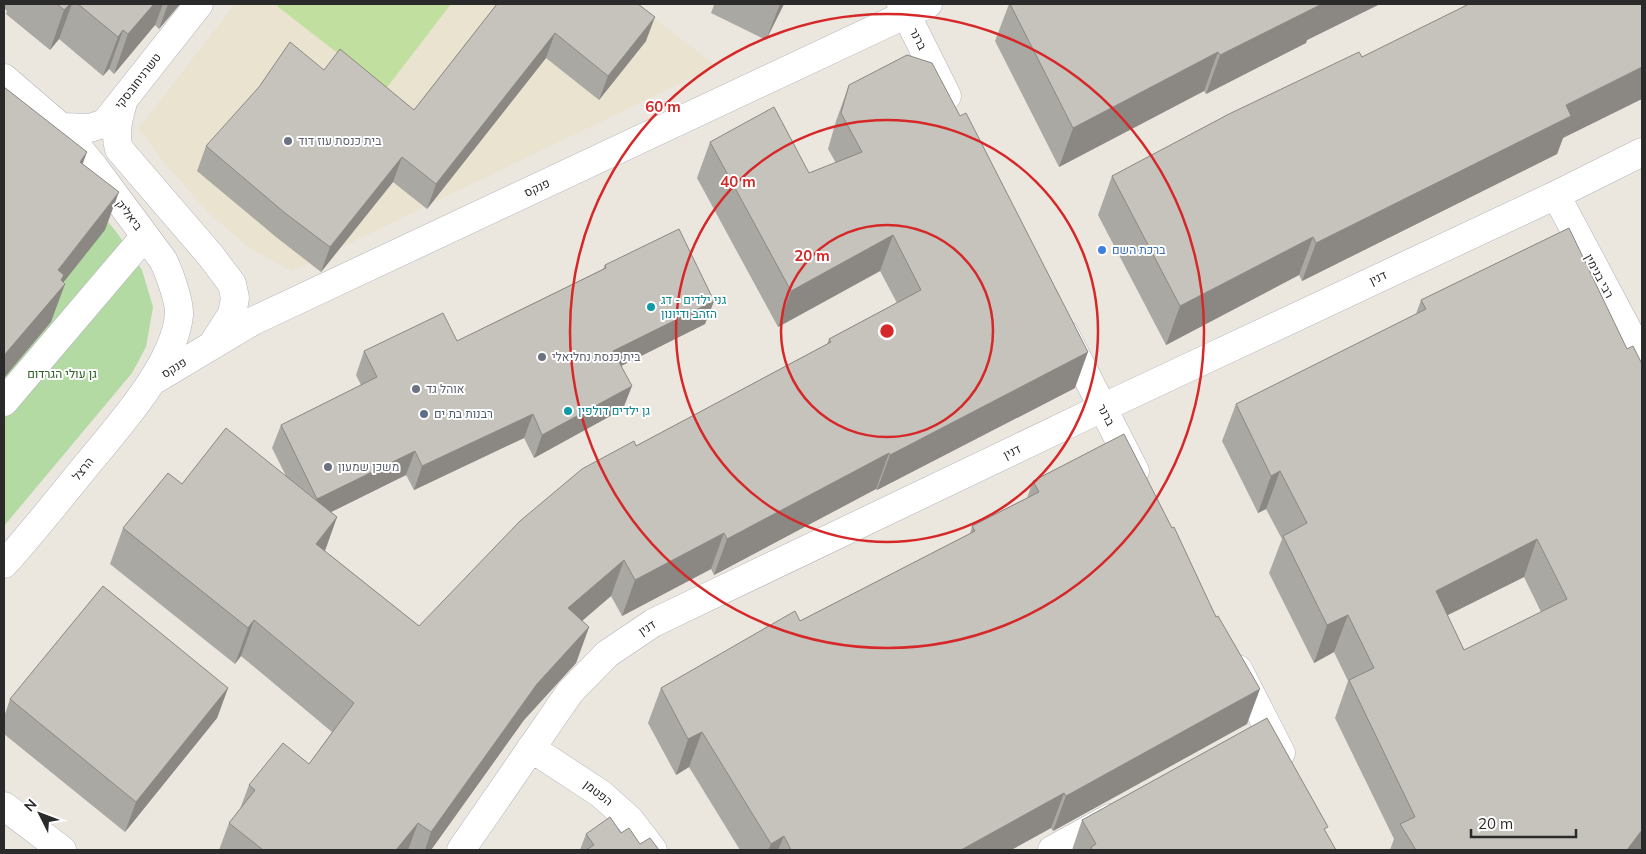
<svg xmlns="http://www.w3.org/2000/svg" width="1646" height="854" viewBox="0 0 1646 854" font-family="Mulish,Heebo,sans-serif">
  <rect width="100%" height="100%" fill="#ebe6de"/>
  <!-- education -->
  <path fill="#eae3d0" d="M 235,4 L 636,4 L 716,66 L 292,271 L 251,249 L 207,211 L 166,165 L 139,128 Z"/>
  <!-- green -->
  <path fill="#b2daa2" d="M 90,199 L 117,233 L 142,270 L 153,307 L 146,347 L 132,373 L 4,526 L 4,360 L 61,293 Z"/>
  <!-- pitch -->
  <path fill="#c1e09f" d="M 279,4 L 451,4 L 385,90 L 277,6 Z"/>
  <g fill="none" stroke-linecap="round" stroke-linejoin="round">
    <defs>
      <path id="street" d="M 901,4 L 947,96
        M 4,78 L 61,127 L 94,167 L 163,260 C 169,272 180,302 179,315 C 174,369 110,435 77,477 C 53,506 29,537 4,564
        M 124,99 C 119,116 114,132 119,149 L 211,256 L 232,284 L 235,298 L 232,314 L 214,342
        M 61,127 L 90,128 L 105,123 L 199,4
        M 1556,195 L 1642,357
        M 1065,334 L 1135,471
        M 151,382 L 253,321 L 928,4
        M 4,402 L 145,236
        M 1238,669 L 1281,753
        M 531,748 L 601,794 L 630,820 L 653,850
        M 461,850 L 570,692 L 607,654 L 653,623 L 1102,408 L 1556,195 L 1642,152
        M 1052,850 L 1110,818"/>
      <path id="secondary" d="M 4,806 L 62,850"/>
    </defs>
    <!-- street casing -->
    <use href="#street" stroke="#b2b4bc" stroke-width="29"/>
    <!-- secondary casing -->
    <use href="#secondary" stroke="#b2b4bc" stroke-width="29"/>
    <!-- street -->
    <use href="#street" stroke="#fff" stroke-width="28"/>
    <!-- secondary -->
    <use href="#secondary" stroke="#fff" stroke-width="28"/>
  </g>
  <!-- wall -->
  <path fill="#aaa8a3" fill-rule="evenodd" d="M 4,4 L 180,4 L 159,29 L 155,25 L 114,74 L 109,69 L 103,76 L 59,39 L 50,50 L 6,14 L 7,11 L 4,8 Z
    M 497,4 L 646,41 L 599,100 L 546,58 L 427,209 L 393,182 L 321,272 L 276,237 L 197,171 L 206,146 L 324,70 L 414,110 Z
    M 710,4 L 784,4 L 766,40 L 711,13 L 714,5 Z
    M 1009,4 L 1380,4 L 1307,40 L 1306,43 L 1206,94 L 1204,91 L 1059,167 L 995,41 Z
    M 1362,57 L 1563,138 L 1557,154 L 1302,281 L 1299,275 L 1166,345 L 1098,215 L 1112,176 Z
    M 849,85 L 1075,388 L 877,490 L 876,489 L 714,575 L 711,569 L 622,616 L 611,596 L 582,621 L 589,627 L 576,663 L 524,720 L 431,850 L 219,850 L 229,823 L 240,809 L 249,785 L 309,764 L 332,732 L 241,656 L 235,664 L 110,564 L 123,528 L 182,484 L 286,476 L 272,448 L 281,425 L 361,385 L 356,375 L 364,351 L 457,341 L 603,269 L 605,265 L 714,301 L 705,324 L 621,366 L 623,409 L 534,458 L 524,438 L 414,490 L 406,475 L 331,512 L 337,517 L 325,551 L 419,626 L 636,446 L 827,344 L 829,339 L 897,303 L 880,271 L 778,327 L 697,178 L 710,142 L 809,173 L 836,163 L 828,149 L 836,121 Z
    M 1569,228 L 1641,850 L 1390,850 L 1394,839 L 1335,718 L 1348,681 L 1334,652 L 1314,663 L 1269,573 L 1282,539 L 1266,509 L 1258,513 L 1222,441 L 1236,404 L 1416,314 L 1421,300 ZM 1524,577 L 1541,612 L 1464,650 L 1447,615 Z
    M 1033,481 L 1247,724 L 1053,831 L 1051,828 L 1011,850 L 740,850 L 689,767 L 676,775 L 648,723 L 661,688 L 800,621 L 970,534 L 972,526 L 1027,498 Z
    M 228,688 L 217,718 L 125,832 L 4,734 L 4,717 L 10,699 Z
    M 1082,820 L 1326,832 L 1336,850 L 1072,850 Z
    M 621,833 L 640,844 L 659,850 L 580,850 L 586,834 Z"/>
  <!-- shaded-wall -->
  <path fill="#8b8884" d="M 70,4 L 72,4 L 59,39 L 50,50 L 64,10 Z
    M 154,4 L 163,4 L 155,25 L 114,74 L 128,34 Z
    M 168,4 L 180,4 L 159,29 Z
    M 780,4 L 784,4 L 766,40 Z
    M 1318,4 L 1380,4 L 1307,40 L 1306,43 L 1206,94 L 1220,55 Z
    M 655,17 L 646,41 L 599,100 L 608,76 Z
    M 123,30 L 109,69 L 103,76 L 118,37 Z
    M 555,33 L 546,58 L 427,209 L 436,184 Z
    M 1218,52 L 1204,91 L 1059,167 L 1073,128 Z
    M 1642,67 L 1642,99 L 1563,138 L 1557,154 L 1302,281 L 1316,243 L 1566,105 Z
    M 87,152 L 73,191 L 80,162 Z
    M 402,157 L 393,182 L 321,272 L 330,247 Z
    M 119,192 L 105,230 L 59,288 L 65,284 L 51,322 L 4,378 L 4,358 L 6,353 L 58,270 Z
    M 893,235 L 880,271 L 778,327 L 791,291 Z
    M 1313,237 L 1299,275 L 1166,345 L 1180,306 Z
    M 714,301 L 705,324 L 605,374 L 613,351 Z
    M 1088,352 L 1075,388 L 877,490 L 890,455 Z
    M 632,386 L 623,409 L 534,458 L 542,435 Z
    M 533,414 L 524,438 L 414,490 L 422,466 Z
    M 415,451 L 406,475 L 309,523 L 317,499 Z
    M 889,453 L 876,489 L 714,575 L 727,539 Z
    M 1280,471 L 1266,509 L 1258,513 L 1271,476 Z
    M 337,517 L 324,553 L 316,544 Z
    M 724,533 L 711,569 L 622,616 L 635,580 Z
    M 1537,539 L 1524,577 L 1422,628 L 1436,591 Z
    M 624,560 L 611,596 L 555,644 L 568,608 Z
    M 1348,615 L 1334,652 L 1314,663 L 1327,625 Z
    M 254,620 L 241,656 L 235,664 L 248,628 Z
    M 589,627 L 576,663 L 524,720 L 431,850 L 425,850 L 431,832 L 537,684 Z
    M 228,688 L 217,718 L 125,832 L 136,802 Z
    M 1260,689 L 1247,724 L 1053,831 L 1066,796 Z
    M 702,732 L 689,767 L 676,775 L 688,739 Z
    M 1064,793 L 1051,828 L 1011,850 L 961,850 Z
    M 418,823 L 408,850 L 396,850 Z
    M 1642,830 L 1642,849 L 1641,850 L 1627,850 Z
    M 784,836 L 778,850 L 768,850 L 771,844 Z"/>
  <!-- building -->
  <path fill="#c6c3bd" stroke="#8b8884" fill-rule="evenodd" d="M 57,4 L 70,4 L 64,10 Z
    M 78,4 L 154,4 L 128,34 L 123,30 L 118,37 Z
    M 497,4 L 638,4 L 655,17 L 608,76 L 555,33 L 436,184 L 402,157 L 330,247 L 285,213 L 206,146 L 259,87 L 290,42 L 324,70 L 340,49 L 414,110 Z
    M 1010,4 L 1319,4 L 1320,5 L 1220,55 L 1218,52 L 1073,128 Z
    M 1469,4 L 1642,4 L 1642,67 L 1566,105 L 1571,116 L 1316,243 L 1313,237 L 1180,306 L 1112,176 L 1229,114 L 1359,52 L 1362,57 Z
    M 907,55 L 932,63 L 960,116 L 966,113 L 1088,352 L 890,455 L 889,453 L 727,539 L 724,533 L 635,580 L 624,560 L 568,608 L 589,627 L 537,684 L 431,832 L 418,823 L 396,850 L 263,850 L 229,823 L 255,790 L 249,785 L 283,743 L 309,764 L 354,703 L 254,620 L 248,628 L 123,528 L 168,473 L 182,484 L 226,428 L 337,517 L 316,544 L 419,626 L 520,521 L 582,469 L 634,441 L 636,446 L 831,342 L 829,339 L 921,290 L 893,235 L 791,291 L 710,142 L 774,107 L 809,173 L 862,152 L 841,113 L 849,85 Z
    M 4,87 L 87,152 L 80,162 L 119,192 L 58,270 L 64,275 L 61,280 L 65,284 L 6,353 L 4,358 Z
    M 1569,228 L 1627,349 L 1633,346 L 1642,364 L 1642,830 L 1627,850 L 1416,850 L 1400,824 L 1415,817 L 1349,680 L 1374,668 L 1348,615 L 1327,625 L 1283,536 L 1307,523 L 1280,471 L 1271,476 L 1236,404 L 1426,309 L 1421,300 ZM 1537,539 L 1567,599 L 1464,650 L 1436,591 Z
    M 679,229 L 714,301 L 613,351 L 632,386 L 542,435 L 533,414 L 422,466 L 415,451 L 317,499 L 281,425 L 377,377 L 364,351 L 443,313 L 457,341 L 606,268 L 605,265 Z
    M 1124,434 L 1172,528 L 1174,527 L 1216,617 L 1218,616 L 1260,689 L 1066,796 L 1064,793 L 961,850 L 791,850 L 784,836 L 771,844 L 702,732 L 688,739 L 661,688 L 795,611 L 800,621 L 975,531 L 972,526 L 1039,492 L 1033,481 Z
    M 103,586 L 228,688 L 136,802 L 10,699 Z
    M 1267,718 L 1328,827 L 1324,829 L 1336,850 L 1092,850 L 1091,847 L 1096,844 L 1082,820 Z
    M 610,817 L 621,833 L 629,828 L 640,844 L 650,838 L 659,850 L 586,850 L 594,845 L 586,834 Z"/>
  <!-- distance rings -->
  <g fill="none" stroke="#d62828" stroke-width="2.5">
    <circle cx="887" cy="331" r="106"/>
    <circle cx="887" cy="331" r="211"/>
    <circle cx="887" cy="331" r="317"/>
  </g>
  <!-- markers -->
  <g fill="#6b7280" stroke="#fff" stroke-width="2">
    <circle cx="288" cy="141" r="5"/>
    <circle cx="542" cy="357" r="5"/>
    <circle cx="416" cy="389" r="5"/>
    <circle cx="328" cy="467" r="5"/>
  </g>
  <circle fill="#3f7fe0" stroke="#fff" stroke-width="2" cx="1102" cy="250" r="5"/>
  <g fill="#0f9aa8" stroke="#fff" stroke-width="2">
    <circle cx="651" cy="307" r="5"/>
    <circle cx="568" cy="411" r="5"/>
  </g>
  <circle fill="#5c6f8a" stroke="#fff" stroke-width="2" cx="424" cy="414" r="5"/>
  <g text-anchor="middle" stroke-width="4" stroke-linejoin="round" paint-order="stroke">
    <!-- street labels -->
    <g font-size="12" fill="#2a2a2a" stroke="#fff">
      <text transform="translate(918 39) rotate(63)" y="4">ברנר</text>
      <text transform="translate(138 81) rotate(-52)" y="4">טשרניחובסקי</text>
      <text transform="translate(537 188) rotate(-25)" y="4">פנקס</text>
      <text transform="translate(129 215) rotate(53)" y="4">ביאליק</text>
      <text transform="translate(1599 276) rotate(62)" y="4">רבי בנימין</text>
      <text transform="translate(1378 278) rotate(-25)" y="4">דנין</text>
      <text transform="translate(174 368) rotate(-32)" y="4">פנקס</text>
      <text transform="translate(1106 415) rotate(63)" y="4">ברנר</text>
      <text transform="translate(1012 452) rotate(-26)" y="4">דנין</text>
      <text transform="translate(83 469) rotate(-51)" y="4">הרצל</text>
      <text transform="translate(647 628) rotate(-32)" y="4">דנין</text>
      <text transform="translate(598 793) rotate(38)" y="4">הפטמן</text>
    </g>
    <!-- worship labels -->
    <g font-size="12" fill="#5b616d" stroke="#fff" text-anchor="start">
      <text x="298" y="145">בית כנסת עוז דוד</text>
      <text x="552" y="361">בית כנסת נחליאלי</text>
      <text x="426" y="393">אוהל גד</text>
      <text x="338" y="471">משכן שמעון</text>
    </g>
    <!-- shop labels -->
    <g font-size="12" fill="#366cbe" stroke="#fff" text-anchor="start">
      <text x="1112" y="254">ברכת השם</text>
    </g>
    <!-- culture labels -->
    <g font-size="12" fill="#0d838f" stroke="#fff" text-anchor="start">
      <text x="661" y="304">גני ילדים - דג<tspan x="661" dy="14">הזהב ודיונון</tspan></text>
      <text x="578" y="415">גן ילדים דולפין</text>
    </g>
    <!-- park labels -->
    <g font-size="12" fill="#2c5f23" stroke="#fff">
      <text x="62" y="378">גן עולי הגרדום</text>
    </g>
    <!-- service labels -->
    <g font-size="12" fill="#4e5e75" stroke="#fff" text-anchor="start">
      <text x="434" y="418">רבנות בת ים</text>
    </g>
  </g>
  <circle cx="887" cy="331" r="8" fill="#d62828" stroke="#fff" stroke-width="2.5"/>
  <g font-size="15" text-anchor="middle" font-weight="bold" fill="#d62828" stroke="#fff" stroke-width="4" stroke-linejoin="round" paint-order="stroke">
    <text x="663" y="112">60 m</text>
    <text x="738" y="187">40 m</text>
    <text x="812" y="261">20 m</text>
  </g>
  <!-- border -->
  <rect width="1646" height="854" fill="none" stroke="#2a2a2a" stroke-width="10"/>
  <!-- north arrow -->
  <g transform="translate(40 814) rotate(312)" stroke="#ffffff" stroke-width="4" paint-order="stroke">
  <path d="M0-4L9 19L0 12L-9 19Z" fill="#2a2a2a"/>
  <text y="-8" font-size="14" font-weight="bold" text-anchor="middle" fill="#2a2a2a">N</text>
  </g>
  <!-- scale -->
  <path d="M1471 829v8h105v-8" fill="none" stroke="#2a2a2a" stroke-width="2.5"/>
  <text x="1478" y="829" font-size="15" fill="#2a2a2a" stroke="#ffffff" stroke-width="4" paint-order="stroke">20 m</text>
</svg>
